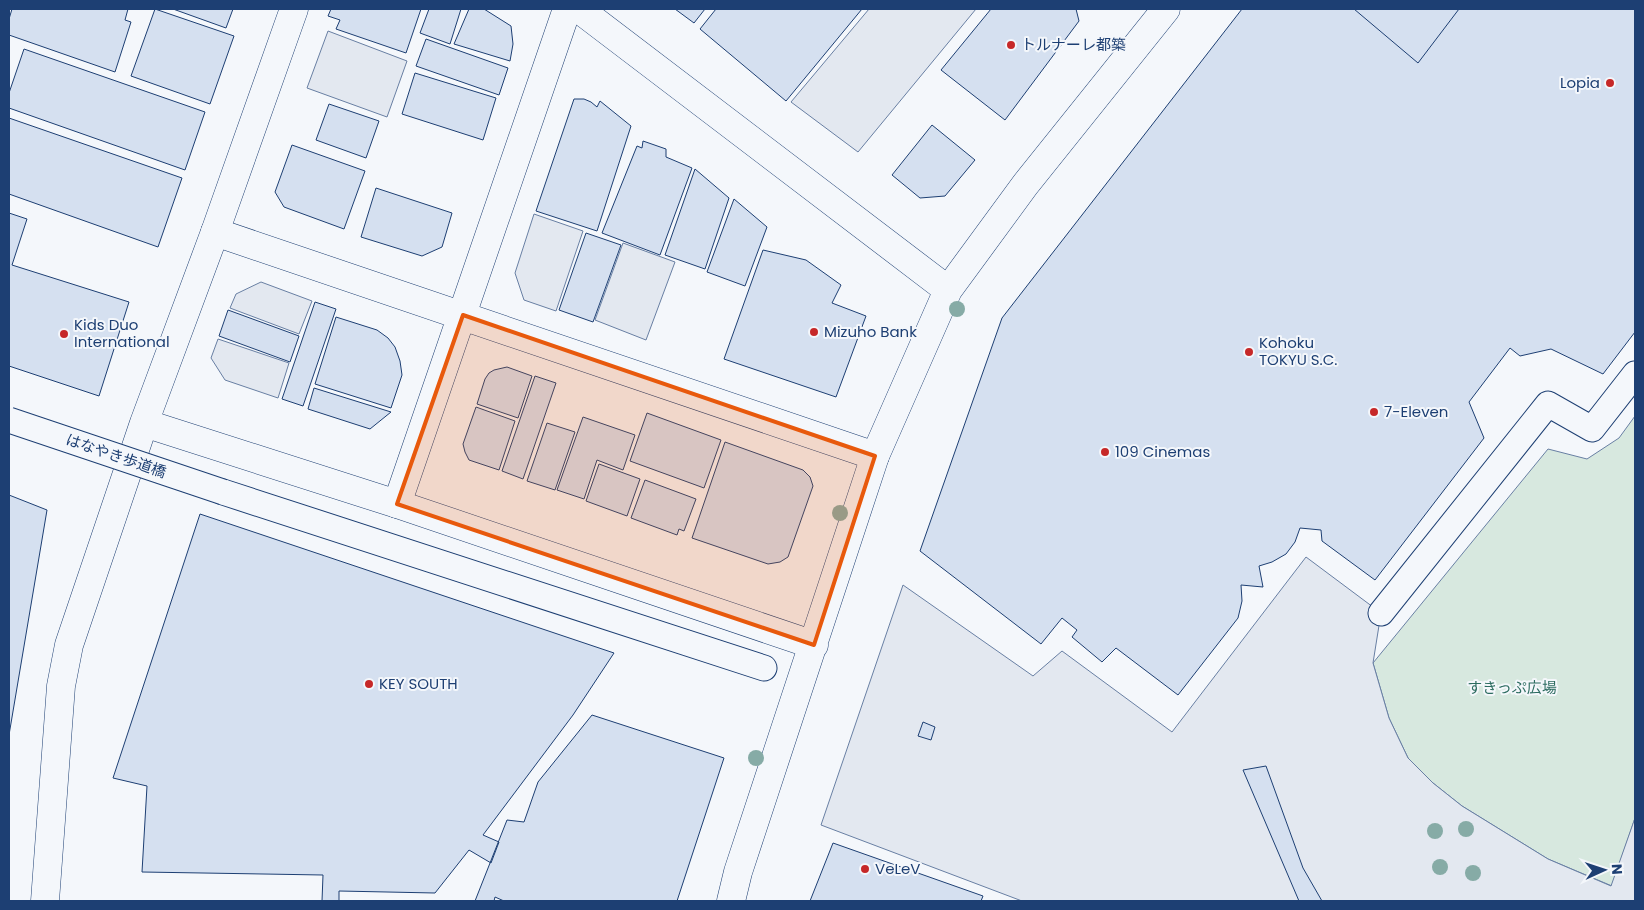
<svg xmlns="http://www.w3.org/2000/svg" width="1644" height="910" viewBox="0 0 1644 910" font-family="Poppins,'Noto Sans JP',sans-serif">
  <rect width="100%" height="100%" fill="#f4f7fb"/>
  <!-- green -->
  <path fill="#d7e8df" stroke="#687fa3" d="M 1635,416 L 1635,818 L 1612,886 L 1548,859 L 1462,806 L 1433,783 L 1408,758 L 1389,718 L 1373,663 L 1548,449 L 1587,459 L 1619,438 Z"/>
  <!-- parking -->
  <path fill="#e3e8f0" stroke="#687fa3" d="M 869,9 L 976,9 L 858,152 L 791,102 Z
    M 328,31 L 407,61 L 387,117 L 307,88 Z
    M 534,214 L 583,231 L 556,311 L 524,300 L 515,273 Z
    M 623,243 L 675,262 L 646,340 L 595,320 Z
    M 261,282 L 312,301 L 299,334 L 230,308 L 236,294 Z
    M 218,339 L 289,363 L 278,398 L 225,380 L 211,358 Z
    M 1306,557 L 1381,613 L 1373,663 L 1389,718 L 1408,758 L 1433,783 L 1462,806 L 1548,859 L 1611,886 L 1635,818 L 1635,901 L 1022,901 L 821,825 L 903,585 L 1033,676 L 1062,651 L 1172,732 Z"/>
  <!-- building -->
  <path fill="#d5e0f0" stroke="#1d3f73" d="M 12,9 L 128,9 L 125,20 L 131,22 L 115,72 L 9,35 L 9,19 Z
    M 155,9 L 234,36 L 210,104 L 131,76 Z
    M 173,9 L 233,9 L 226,28 Z
    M 331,9 L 421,9 L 406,53 L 336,29 L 340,20 L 328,16 Z
    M 429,9 L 461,9 L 450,44 L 420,33 Z
    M 469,9 L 484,9 L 511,26 L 513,44 L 510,61 L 454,44 Z
    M 675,9 L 705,9 L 694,23 Z
    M 716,9 L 862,9 L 786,101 L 700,29 Z
    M 991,9 L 1076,9 L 1079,21 L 1005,120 L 941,70 Z
    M 1242,9 L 1635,9 L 1635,332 L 1603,374 L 1551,349 L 1520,356 L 1510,348 L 1469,402 L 1484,438 L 1375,580 L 1322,541 L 1321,530 L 1300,528 L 1295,542 L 1286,554 L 1272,562 L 1259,566 L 1263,587 L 1241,585 L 1242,601 L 1238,618 L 1178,695 L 1116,648 L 1102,662 L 1072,637 L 1077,630 L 1062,618 L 1041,644 L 920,551 L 1002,318 Z
    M 1354,9 L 1459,9 L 1418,63 Z
    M 426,39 L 508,68 L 499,95 L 416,66 Z
    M 24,49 L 205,112 L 185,170 L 9,108 L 9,93 Z
    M 415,73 L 496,98 L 483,140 L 402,114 Z
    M 574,99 L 584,99 L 591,102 L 597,107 L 600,101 L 631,126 L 597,231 L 536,211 Z
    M 329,104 L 379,121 L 366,158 L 316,140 Z
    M 9,118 L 182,178 L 158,247 L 9,194 Z
    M 932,125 L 975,160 L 945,196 L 920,198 L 892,175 Z
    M 643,141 L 666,149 L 666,157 L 692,168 L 660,255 L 602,233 L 637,146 L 642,148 Z
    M 292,145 L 365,171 L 344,229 L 284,207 L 275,192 Z
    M 695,169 L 729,198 L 705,269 L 665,255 Z
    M 376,188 L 452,213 L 442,247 L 422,256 L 361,237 Z
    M 734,199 L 767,227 L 745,286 L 707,272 Z
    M 9,213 L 27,219 L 12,265 L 129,302 L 99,396 L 9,366 Z
    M 586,233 L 621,245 L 593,322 L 559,310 Z
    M 763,250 L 806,260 L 841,285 L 832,303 L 866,316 L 836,397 L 724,359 Z
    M 315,302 L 336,309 L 303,406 L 282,399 Z
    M 228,310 L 299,336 L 290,362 L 219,336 Z
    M 336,317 L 377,330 L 388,338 L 395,347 L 400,361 L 402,375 L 391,408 L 315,384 Z
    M 507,367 L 532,376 L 518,418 L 477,404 L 485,379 L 489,373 L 494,370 Z
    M 535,376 L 556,383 L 523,479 L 502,471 Z
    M 314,388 L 391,412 L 370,429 L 308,409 Z
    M 476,407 L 515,421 L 499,470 L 469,460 L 465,452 L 463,444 Z
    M 647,413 L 721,440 L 704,488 L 630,461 Z
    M 583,417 L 635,435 L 623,470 L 597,460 L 584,499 L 557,490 Z
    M 547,423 L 575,432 L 555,490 L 527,481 Z
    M 725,442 L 803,470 L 810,477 L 813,486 L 788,557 L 780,562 L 768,564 L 692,538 Z
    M 599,464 L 640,479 L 627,516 L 586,501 Z
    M 645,480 L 696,499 L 684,531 L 679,529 L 677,535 L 631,518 Z
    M 9,495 L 47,510 L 9,735 Z
    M 200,514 L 614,653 L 573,715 L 483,835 L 499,842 L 491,863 L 469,850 L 435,893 L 339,891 L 339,901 L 322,901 L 323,875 L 142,872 L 147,786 L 113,778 Z
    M 592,715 L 724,758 L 677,901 L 504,901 L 495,897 L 494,901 L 475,901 L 507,820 L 524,822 L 538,782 Z
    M 923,722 L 935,727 L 931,740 L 918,736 Z
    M 1266,766 L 1303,868 L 1322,901 L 1299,901 L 1243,770 Z
    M 833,843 L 983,896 L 981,901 L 810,901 Z"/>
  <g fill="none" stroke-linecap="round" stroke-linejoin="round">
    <defs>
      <path id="pedestrian" d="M 223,492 L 764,668
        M 1381,613 L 1548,404 L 1592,429 L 1635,374"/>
      <path id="minor" d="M 215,232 L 875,456
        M 397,504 L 567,9"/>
      <path id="tertiary" d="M 579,9 L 948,290
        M 144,423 L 397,504 L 814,645
        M 45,901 L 61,686 L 69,645 L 144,423 L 215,232 L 294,9
        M 731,901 L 738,872 L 875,456 L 948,290 L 1025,185 L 1166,9"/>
    </defs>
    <!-- pedestrian casing -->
    <use href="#pedestrian" stroke="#1d3f73" stroke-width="27"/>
    <!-- minor casing -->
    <use href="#minor" stroke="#1d3f73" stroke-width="29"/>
    <!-- tertiary casing -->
    <use href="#tertiary" stroke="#1d3f73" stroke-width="29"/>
    <!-- pedestrian -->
    <use href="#pedestrian" stroke="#f4f7fb" stroke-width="25"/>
    <!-- minor -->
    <use href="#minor" stroke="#f4f7fb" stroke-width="28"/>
    <!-- tertiary -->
    <use href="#tertiary" stroke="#f4f7fb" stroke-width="28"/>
    <defs>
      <path id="pedestrian-bridge" d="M 9,420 L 223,492"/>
    </defs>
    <!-- pedestrian-bridge casing -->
    <use href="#pedestrian-bridge" stroke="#1d3f73" stroke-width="27" stroke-linecap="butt"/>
    <!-- pedestrian-bridge -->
    <use href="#pedestrian-bridge" stroke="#f4f7fb" stroke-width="25"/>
  </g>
  <!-- trees -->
  <g fill="#86aba6">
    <circle cx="957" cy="309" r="8"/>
    <circle cx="840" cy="513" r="8"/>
    <circle cx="756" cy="758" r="8"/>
    <circle cx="1466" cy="829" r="8"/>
    <circle cx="1435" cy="831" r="8"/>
    <circle cx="1440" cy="867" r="8"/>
    <circle cx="1473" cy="873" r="8"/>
  </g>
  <!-- marked area -->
  <path fill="#e8590c" fill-opacity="0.2" stroke="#e8590c" stroke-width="4" stroke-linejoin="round" d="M 463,315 L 875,456 L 814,645 L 397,504 Z"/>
  <!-- markers -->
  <g fill="#c62828" stroke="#f4f7fb" stroke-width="2">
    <circle cx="1011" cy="45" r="5"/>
    <circle cx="1610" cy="83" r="5"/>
    <circle cx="814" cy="332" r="5"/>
    <circle cx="64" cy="334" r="5"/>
    <circle cx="1249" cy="352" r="5"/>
    <circle cx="1374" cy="412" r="5"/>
    <circle cx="1105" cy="452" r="5"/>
    <circle cx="369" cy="684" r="5"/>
    <circle cx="865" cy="869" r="5"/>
  </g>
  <g text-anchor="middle" stroke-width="4" stroke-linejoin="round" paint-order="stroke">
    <!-- poi labels -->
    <g font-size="15" fill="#1d3f73" stroke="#f4f7fb" text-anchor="start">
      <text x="1021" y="50">トルナーレ都築</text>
      <text x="1600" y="88" text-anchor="end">Lopia</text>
      <text x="74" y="330">Kids Duo<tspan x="74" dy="17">International</tspan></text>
      <text x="824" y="337">Mizuho Bank</text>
      <text x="1259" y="348">Kohoku<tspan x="1259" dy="17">TOKYU S.C.</tspan></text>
      <text x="1384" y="417">7-Eleven</text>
      <text x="1115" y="457">109 Cinemas</text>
      <text x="379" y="689">KEY SOUTH</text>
      <text x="875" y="874">VeLeV</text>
    </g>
    <!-- street labels -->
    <g font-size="15" fill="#1d3f73" stroke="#f4f7fb">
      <text transform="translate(116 456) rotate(19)" y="5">はなやき歩道橋</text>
    </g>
    <!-- park labels -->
    <g font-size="15" fill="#2c6c60" stroke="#f4f7fb">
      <text x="1512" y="693">すきっぷ広場</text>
    </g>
  </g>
  <!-- border -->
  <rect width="1644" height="910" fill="none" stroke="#1d3f73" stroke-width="20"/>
  <!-- north arrow -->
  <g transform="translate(1604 870) rotate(87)" stroke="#f4f7fb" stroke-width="4" paint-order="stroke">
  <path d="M0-4L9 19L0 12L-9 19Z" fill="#1d3f73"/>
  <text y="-8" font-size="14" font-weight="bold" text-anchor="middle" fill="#1d3f73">N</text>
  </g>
</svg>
